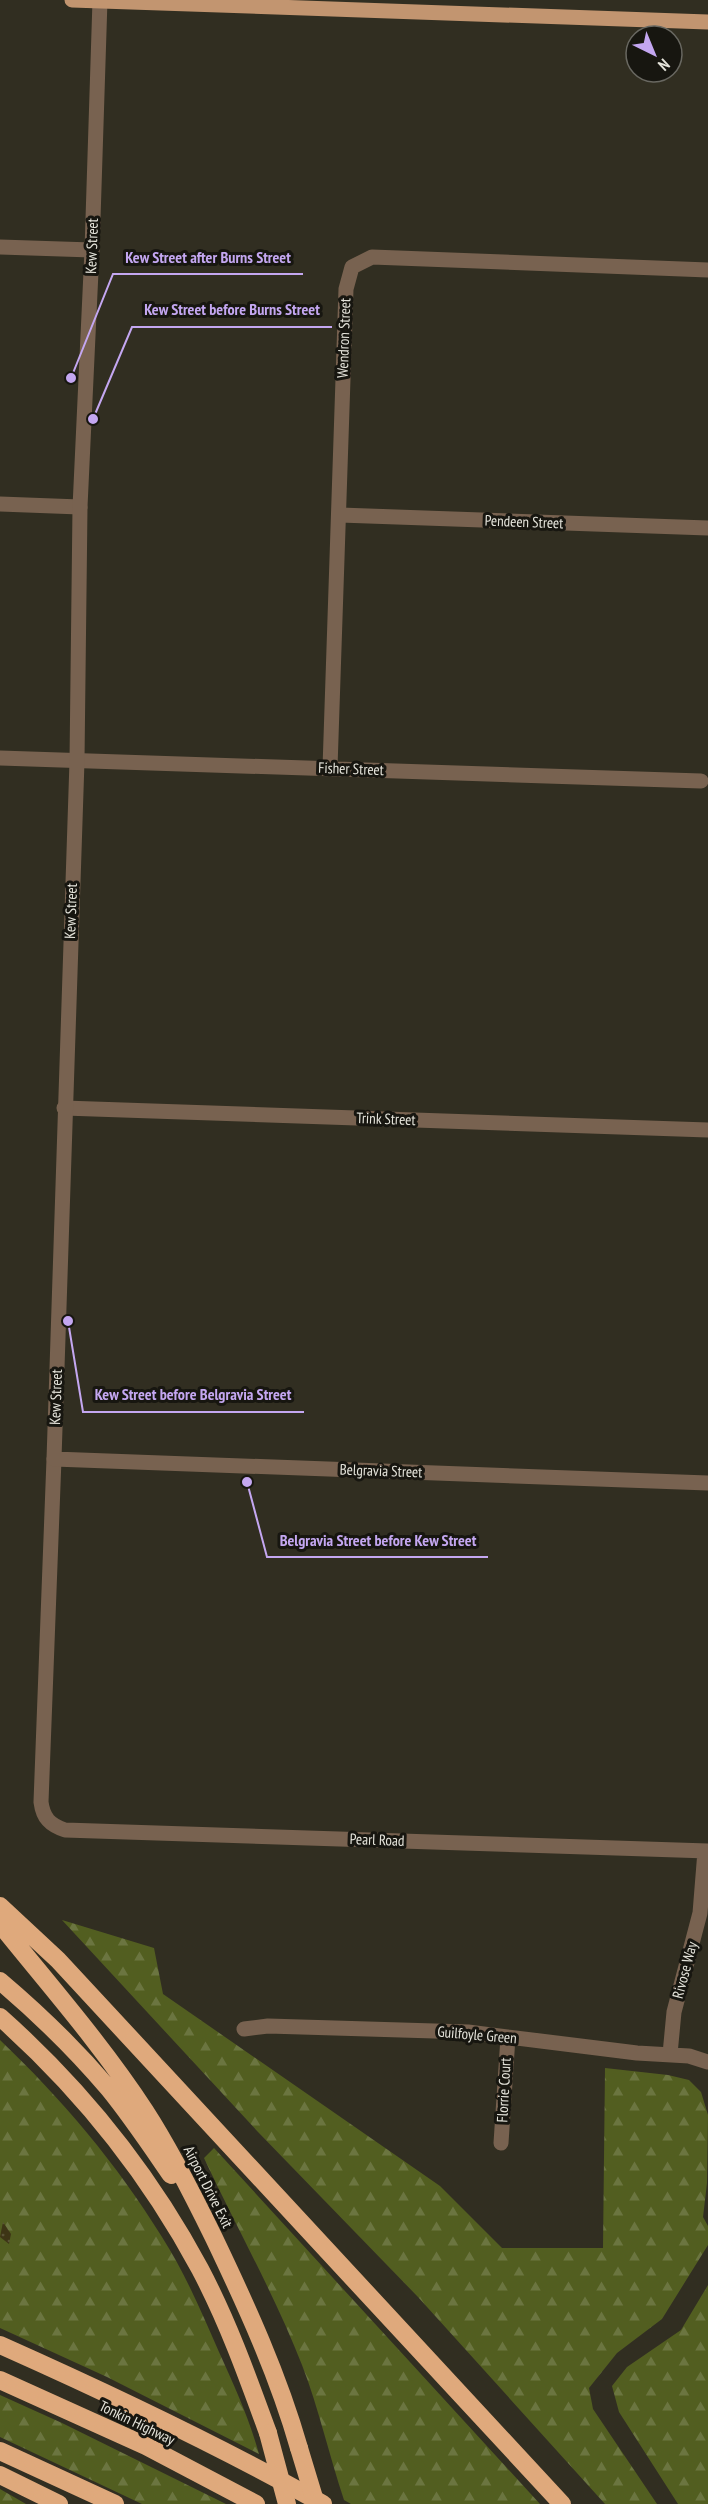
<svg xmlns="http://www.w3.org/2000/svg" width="708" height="2504" viewBox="0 0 708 2504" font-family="'PT Sans Narrow',sans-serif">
  <defs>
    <pattern id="forest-firs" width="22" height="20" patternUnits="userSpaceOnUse" patternTransform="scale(1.5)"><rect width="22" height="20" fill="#525e20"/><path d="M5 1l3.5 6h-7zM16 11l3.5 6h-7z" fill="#6b7540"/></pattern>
    <pattern id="sand-dots" width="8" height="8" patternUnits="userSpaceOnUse" patternTransform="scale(1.5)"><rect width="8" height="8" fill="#3d3515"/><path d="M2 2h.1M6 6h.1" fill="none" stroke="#595236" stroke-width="1.8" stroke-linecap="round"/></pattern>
  </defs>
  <rect width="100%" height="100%" fill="#312e21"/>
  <!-- forest -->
  <path fill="url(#forest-firs)" d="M 62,1920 L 154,1948 L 163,1994 L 440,2186 L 502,2248 L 603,2248 L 605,2068 L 668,2075 L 689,2080 L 701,2092 L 708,2115 L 707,2183 L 703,2217 L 708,2226 L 708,2245 L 662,2319 L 617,2353 L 589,2388 L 593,2409 L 657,2504 L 605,2504 L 418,2297 L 258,2132 Z
    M 0,2040 C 62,2099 117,2164 162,2237 C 185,2273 202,2313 219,2352 C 234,2385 249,2418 259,2454 L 107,2377 L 0,2328 Z
    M 214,2148 L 540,2504 L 351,2504 L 344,2500 C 329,2455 319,2409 302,2365 C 274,2293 236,2227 204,2158 Z
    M 708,2285 L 708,2504 L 678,2504 L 619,2412 L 612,2386 L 627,2367 L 681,2330 Z
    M 0,2395 L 62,2423 L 226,2504 L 142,2504 L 0,2437 Z
    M 0,2489 L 26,2504 L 0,2504 Z"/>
  <!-- sand -->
  <path fill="url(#sand-dots)" d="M 3,2222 L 11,2234 L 9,2244 L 0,2237 Z"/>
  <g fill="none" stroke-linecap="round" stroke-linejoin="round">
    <!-- minor -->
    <path stroke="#786250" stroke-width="15" d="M 0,247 L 92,250
      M 0,504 L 80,507
      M 340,515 L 708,528
      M 0,758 L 701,781
      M 330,768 L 346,289 L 352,267 L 372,257 L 708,270
      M 64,1108 L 708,1130
      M 54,1459 L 41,1802 C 43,1818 50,1825 65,1830 L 708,1851
      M 244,2029 L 268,2026 L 468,2032 L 637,2053 L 689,2056 L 708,2062
      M 670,2054 L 674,2012 L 700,1913 L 705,1851
      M 501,2143 L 508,2037"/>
    <!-- tertiary -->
    <path stroke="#786250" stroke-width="15" d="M 100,0 L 92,250 L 80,507 L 77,761 L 54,1459 L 708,1483"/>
    <!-- primary -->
    <path stroke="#c29570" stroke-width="15" d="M 72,0 L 708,22"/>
    <!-- motorway -->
    <path stroke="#dfa97c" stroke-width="18" d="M 0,1906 L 58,1960 L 562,2504
      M 0,1924 C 49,1985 102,2045 145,2111 C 171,2151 193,2195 214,2238 C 247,2307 278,2375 299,2448
      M 0,1981 C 39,2014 76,2050 109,2089 C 131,2116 151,2146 171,2175
      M 0,2017 C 81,2089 149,2174 200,2269 C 228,2322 248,2378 268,2433
      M 0,2345 C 110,2394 218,2445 323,2504
      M 0,2380 L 146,2446 L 256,2504
      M 0,2451 L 115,2504
      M 0,2475 L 59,2504"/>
    <!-- motorway-bridge -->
    <path stroke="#dfa97c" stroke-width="18" d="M 268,2433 L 287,2504
      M 299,2448 L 316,2504"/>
  </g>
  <g text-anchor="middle" stroke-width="6" stroke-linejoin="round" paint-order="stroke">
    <!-- street labels -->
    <g font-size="15" fill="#e5e4db" stroke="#171610">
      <text transform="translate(92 246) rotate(-88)" y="5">Kew Street</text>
      <text transform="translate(344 338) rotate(-88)" y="5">Wendron Street</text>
      <text transform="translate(524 522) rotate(2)" y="5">Pendeen Street</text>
      <text transform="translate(351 769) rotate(2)" y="5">Fisher Street</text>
      <text transform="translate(71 911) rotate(-88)" y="5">Kew Street</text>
      <text transform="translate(386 1119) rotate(2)" y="5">Trink Street</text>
      <text transform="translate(56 1397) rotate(-88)" y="5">Kew Street</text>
      <text transform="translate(381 1471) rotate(2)" y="5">Belgravia Street</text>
      <text transform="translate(377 1840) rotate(2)" y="5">Pearl Road</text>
      <text transform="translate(685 1970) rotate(-75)" y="5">Rivose Way</text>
      <text transform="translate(477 2035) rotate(5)" y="5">Guilfoyle Green</text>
      <text transform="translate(504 2090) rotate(-87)" y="5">Florrie Court</text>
      <text transform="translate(208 2187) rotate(63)" y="5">Airport Drive Exit</text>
      <text transform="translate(137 2423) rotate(26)" y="5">Tonkin Highway</text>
    </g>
  </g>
  <!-- callouts -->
  <path fill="none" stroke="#c4a7f1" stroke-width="2" d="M71 378L113 274H303M93 419L132 327H332M68 1321L83 1412H304M247 1482L267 1557H488"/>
  <g fill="#c4a7f1" stroke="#171610" stroke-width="2">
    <circle cx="71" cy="378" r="6"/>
    <circle cx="93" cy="419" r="6"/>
    <circle cx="68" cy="1321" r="6"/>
    <circle cx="247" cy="1482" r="6"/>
  </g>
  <g font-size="16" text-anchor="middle" font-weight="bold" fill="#c4a7f1" stroke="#171610" stroke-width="6" stroke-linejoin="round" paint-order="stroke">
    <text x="208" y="263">Kew Street after Burns Street</text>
    <text x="232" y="315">Kew Street before Burns Street</text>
    <text x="193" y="1400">Kew Street before Belgravia Street</text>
    <text x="378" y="1546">Belgravia Street before Kew Street</text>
  </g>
  <!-- north arrow -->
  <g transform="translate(654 54) rotate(137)"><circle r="28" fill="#171610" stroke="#696861" stroke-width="1.5"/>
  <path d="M0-4.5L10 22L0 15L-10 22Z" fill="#c4a7f1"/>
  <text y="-9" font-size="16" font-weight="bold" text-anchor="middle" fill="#e5e4db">N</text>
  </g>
</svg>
